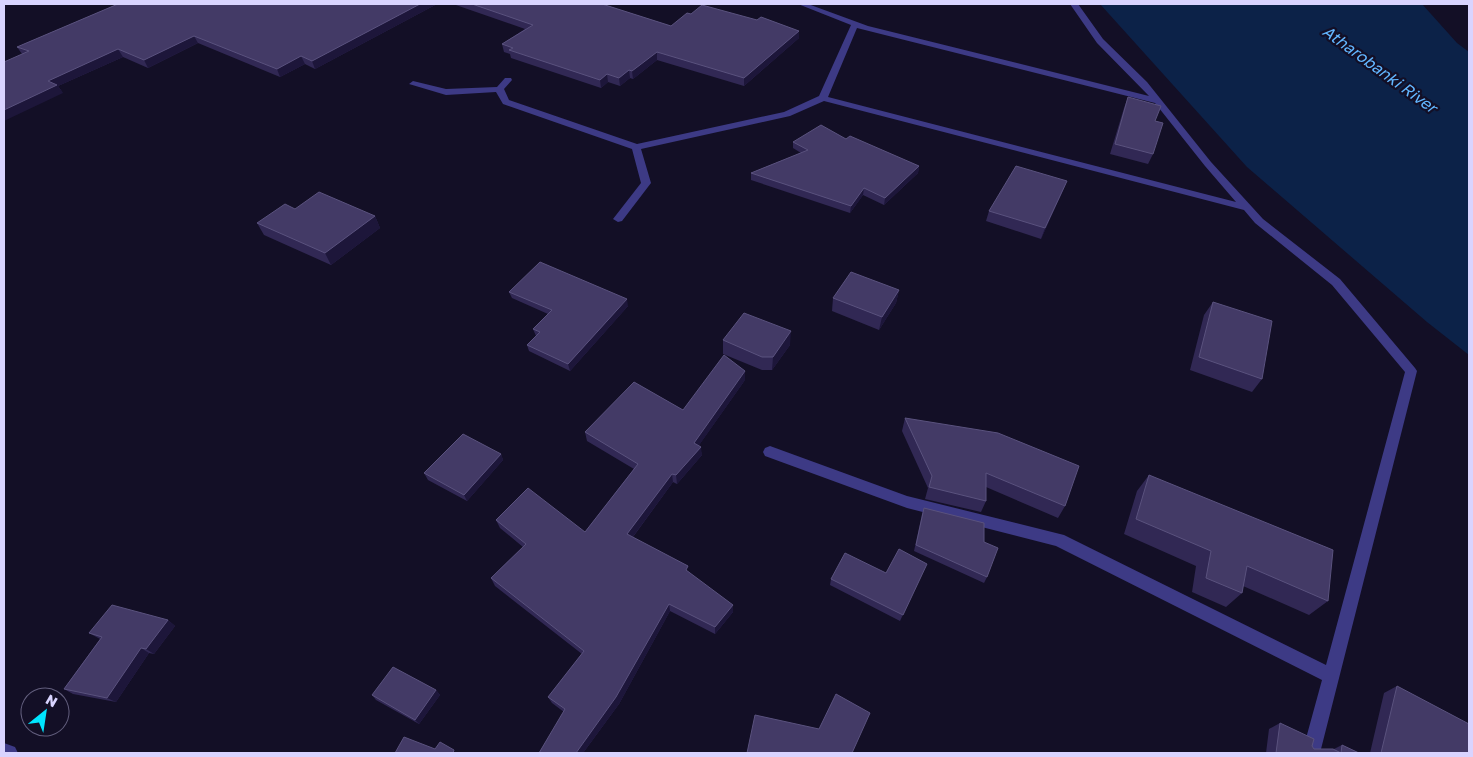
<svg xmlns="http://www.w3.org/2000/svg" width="1473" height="757" viewBox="0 0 1473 757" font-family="'Golos Text',sans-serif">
  <rect width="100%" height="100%" fill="#130f26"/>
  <!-- water -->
  <path fill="#0c2248" d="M 1100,4 L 1422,4 L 1457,43 L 1469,52 L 1469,355 L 1427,322 L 1247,167 Z"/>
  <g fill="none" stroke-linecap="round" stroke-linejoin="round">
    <!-- minor -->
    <path fill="#3d3a85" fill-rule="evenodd" d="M 798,4 L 808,4 L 868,26 L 1149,96 L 1097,43 L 1070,4 L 1078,4 L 1103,39 L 1147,82 L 1211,162 L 1263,219 L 1340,279 L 1415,368 L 1417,371 L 1320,753 L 1302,753 L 1322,680 L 1056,546 L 907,508 L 765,456 L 763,452 L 765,448 L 770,446 L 907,496 L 1064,535 L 1326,665 L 1405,372 L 1332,285 L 1255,223 L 1244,210 L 824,101 L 790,116 L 641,149 L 651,183 L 622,221 L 618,222 L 613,219 L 641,183 L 632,149 L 503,104 L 496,92 L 446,95 L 409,84 L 413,81 L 446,89 L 497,87 L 505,78 L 511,78 L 512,80 L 504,89 L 509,100 L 637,144 L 784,112 L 819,96 L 851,25 ZM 857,28 L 1155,103 L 1205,166 L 1236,202 L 828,97 Z
      M 4,743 L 15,747 L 18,753 L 4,753 Z"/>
  </g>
  <!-- wall -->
  <path fill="#312854" d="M 118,4 L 437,4 L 315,69 L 305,64 L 280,77 L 198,43 L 148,68 L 123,57 L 58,86 L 63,93 L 22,54 L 17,47 Z
    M 453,4 L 602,4 L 671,26 L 691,14 L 757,20 L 799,31 L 799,38 L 744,86 L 657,60 L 633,79 L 630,78 L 620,86 L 608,82 L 601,88 L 511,58 L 510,54 L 504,52 L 502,44 L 525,29 Z
    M 1128,97 L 1155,121 L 1153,154 L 1148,164 L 1110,154 L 1124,108 Z
    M 846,139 L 919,166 L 918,173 L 884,205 L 863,195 L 850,213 L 751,180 L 751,173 L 801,153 L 793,148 L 793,142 Z
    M 1067,181 L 1041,239 L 986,221 L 989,211 Z
    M 295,209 L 375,216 L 380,228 L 331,265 L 264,235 L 257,223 Z
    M 899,290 L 896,303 L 879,330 L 832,311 L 833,298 Z
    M 509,292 L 628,306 L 570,371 L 529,351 L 527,345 L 536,336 L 533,329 L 548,314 L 512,298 Z
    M 1213,302 L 1262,379 L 1252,392 L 1190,370 L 1204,315 Z
    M 723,340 L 790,345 L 772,370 L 762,370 L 723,354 Z
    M 745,380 L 699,445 L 702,455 L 677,484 L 673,482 L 633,537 L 689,572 L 733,612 L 715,634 L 670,611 L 619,704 L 583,753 L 539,753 L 564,712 L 552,703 L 548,697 L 582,654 L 495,586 L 491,578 L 523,547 L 500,528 L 496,520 L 585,532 L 634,469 L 587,441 L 585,432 L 683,410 Z
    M 905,418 L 1065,506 L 1058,518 L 986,487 L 986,501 L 981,512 L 925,499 L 928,488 L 902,431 Z
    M 501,454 L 503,460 L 467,501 L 428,480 L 424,473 Z
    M 1149,475 L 1328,601 L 1309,615 L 1243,586 L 1242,593 L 1226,607 L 1192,592 L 1196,566 L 1124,534 L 1137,491 Z
    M 924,508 L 984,542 L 987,577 L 984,583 L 914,551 L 922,514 Z
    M 924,570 L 900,621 L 830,585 L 831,579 Z
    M 168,620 L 175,626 L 154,654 L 149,653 L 116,702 L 73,694 L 64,689 L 100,639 L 89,633 Z
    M 1397,686 L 1469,753 L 1370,753 L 1384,693 Z
    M 436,690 L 440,695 L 419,724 L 376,700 L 372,695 Z
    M 1280,723 L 1312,746 L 1314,749 L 1334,749 L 1342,745 L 1359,753 L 1266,753 L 1269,729 Z"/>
  <!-- shaded-wall -->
  <path fill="#1d163a" d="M 420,4 L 437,4 L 315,69 L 312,61 Z
    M 799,31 L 799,38 L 744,86 L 744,78 Z
    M 194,36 L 198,43 L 148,68 L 144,60 Z
    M 118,49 L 123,57 L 58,86 L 63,93 L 4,121 L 4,110 L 48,81 Z
    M 657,52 L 657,60 L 633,79 L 632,71 Z
    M 301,56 L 305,64 L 280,77 L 277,69 Z
    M 629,70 L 630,78 L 620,86 L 619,78 Z
    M 607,74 L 608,82 L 601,88 L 600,80 Z
    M 919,166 L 918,173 L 884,205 L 885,198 Z
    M 1067,181 L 1063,191 L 1041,239 L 1045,228 Z
    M 864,188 L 863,195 L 850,213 L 851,206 Z
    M 375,216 L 380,228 L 331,265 L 325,253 Z
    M 899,290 L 896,303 L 879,330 L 882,317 Z
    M 627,299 L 628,306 L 570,371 L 568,364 Z
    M 791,331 L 790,345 L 772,370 L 773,357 Z
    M 745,371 L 745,380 L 695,451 L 694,443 Z
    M 701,447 L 702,455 L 677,484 L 676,475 Z
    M 501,454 L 503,460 L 467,501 L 464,495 Z
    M 672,474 L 673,482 L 629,542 L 627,534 Z
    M 669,604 L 670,611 L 619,704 L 583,753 L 576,753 Z
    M 733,605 L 733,612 L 715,634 L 715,627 Z
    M 168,620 L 175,626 L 154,654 L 146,649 Z
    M 141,648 L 149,653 L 116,702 L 107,698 Z
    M 436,690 L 440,695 L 419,724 L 415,720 Z"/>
  <!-- building -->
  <path fill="#433a66" stroke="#5a527e" d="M 118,4 L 420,4 L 312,61 L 301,56 L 277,69 L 194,36 L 144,60 L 118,49 L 48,81 L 57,85 L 4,110 L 4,62 L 29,51 L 17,47 Z
    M 472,4 L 602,4 L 671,26 L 687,13 L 691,14 L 702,5 L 757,20 L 761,17 L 799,31 L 744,78 L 657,52 L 632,71 L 629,70 L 619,78 L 607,74 L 600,80 L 509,50 L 513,48 L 502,44 L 533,25 Z
    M 1128,97 L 1161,106 L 1155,121 L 1163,123 L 1153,154 L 1115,144 Z
    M 821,125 L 846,139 L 850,136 L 919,166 L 885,198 L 864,188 L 851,206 L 751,173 L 808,150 L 793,142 Z
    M 1016,166 L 1067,181 L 1045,228 L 989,211 Z
    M 319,192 L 375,216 L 325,253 L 257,223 L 285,204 L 295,209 Z
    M 540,262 L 627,299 L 568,364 L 527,345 L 540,332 L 533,329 L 552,310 L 509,292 Z
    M 851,272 L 899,290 L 882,317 L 833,298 Z
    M 1213,302 L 1272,321 L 1262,379 L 1199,357 Z
    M 744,313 L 791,331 L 773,357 L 762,357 L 723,340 Z
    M 724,355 L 745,371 L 694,443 L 701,447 L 676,475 L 672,474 L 627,534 L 688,566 L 686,570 L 733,605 L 715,627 L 669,604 L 616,697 L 576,753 L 539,753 L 565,709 L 548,697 L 584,651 L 491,578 L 526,544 L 496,520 L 528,488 L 585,532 L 638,464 L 585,432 L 634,382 L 683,410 Z
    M 905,418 L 998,433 L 1079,466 L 1065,506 L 986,473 L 986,501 L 929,487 L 932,476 Z
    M 463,434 L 501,454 L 464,495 L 424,473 Z
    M 1149,475 L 1333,550 L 1328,601 L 1247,566 L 1242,593 L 1206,578 L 1211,551 L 1136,519 Z
    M 924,508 L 984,523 L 984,542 L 998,548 L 987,577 L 916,545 Z
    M 899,549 L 927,564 L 903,615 L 831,579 L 845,553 L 886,573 Z
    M 112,605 L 168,620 L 146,649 L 141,648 L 107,698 L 64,689 L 102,637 L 89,633 Z
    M 393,667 L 436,690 L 415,720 L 372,695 Z
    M 1397,686 L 1469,724 L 1469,753 L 1381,753 Z
    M 836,694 L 870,713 L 852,753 L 747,753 L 755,715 L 819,729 Z
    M 1280,723 L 1314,739 L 1312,746 L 1314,749 L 1333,749 L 1341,753 L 1342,745 L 1359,753 L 1276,753 Z
    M 404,737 L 435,749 L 440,742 L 454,750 L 453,753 L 395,753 Z"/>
  <g text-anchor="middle" stroke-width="4.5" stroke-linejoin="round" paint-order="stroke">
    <!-- far-water labels -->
    <g font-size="16" font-style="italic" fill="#62b6ff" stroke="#130f26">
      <text transform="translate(1380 69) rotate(36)" y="6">Atharobanki River</text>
    </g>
  </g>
  <!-- border -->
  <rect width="1473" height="757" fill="none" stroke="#d9d4ff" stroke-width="10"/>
  <!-- north arrow -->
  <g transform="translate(45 712) rotate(30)"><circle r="24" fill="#130f26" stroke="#625e7d"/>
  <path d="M0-4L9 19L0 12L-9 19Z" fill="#00e5ff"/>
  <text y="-8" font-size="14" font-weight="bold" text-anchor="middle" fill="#d9d4ff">N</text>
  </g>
</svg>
